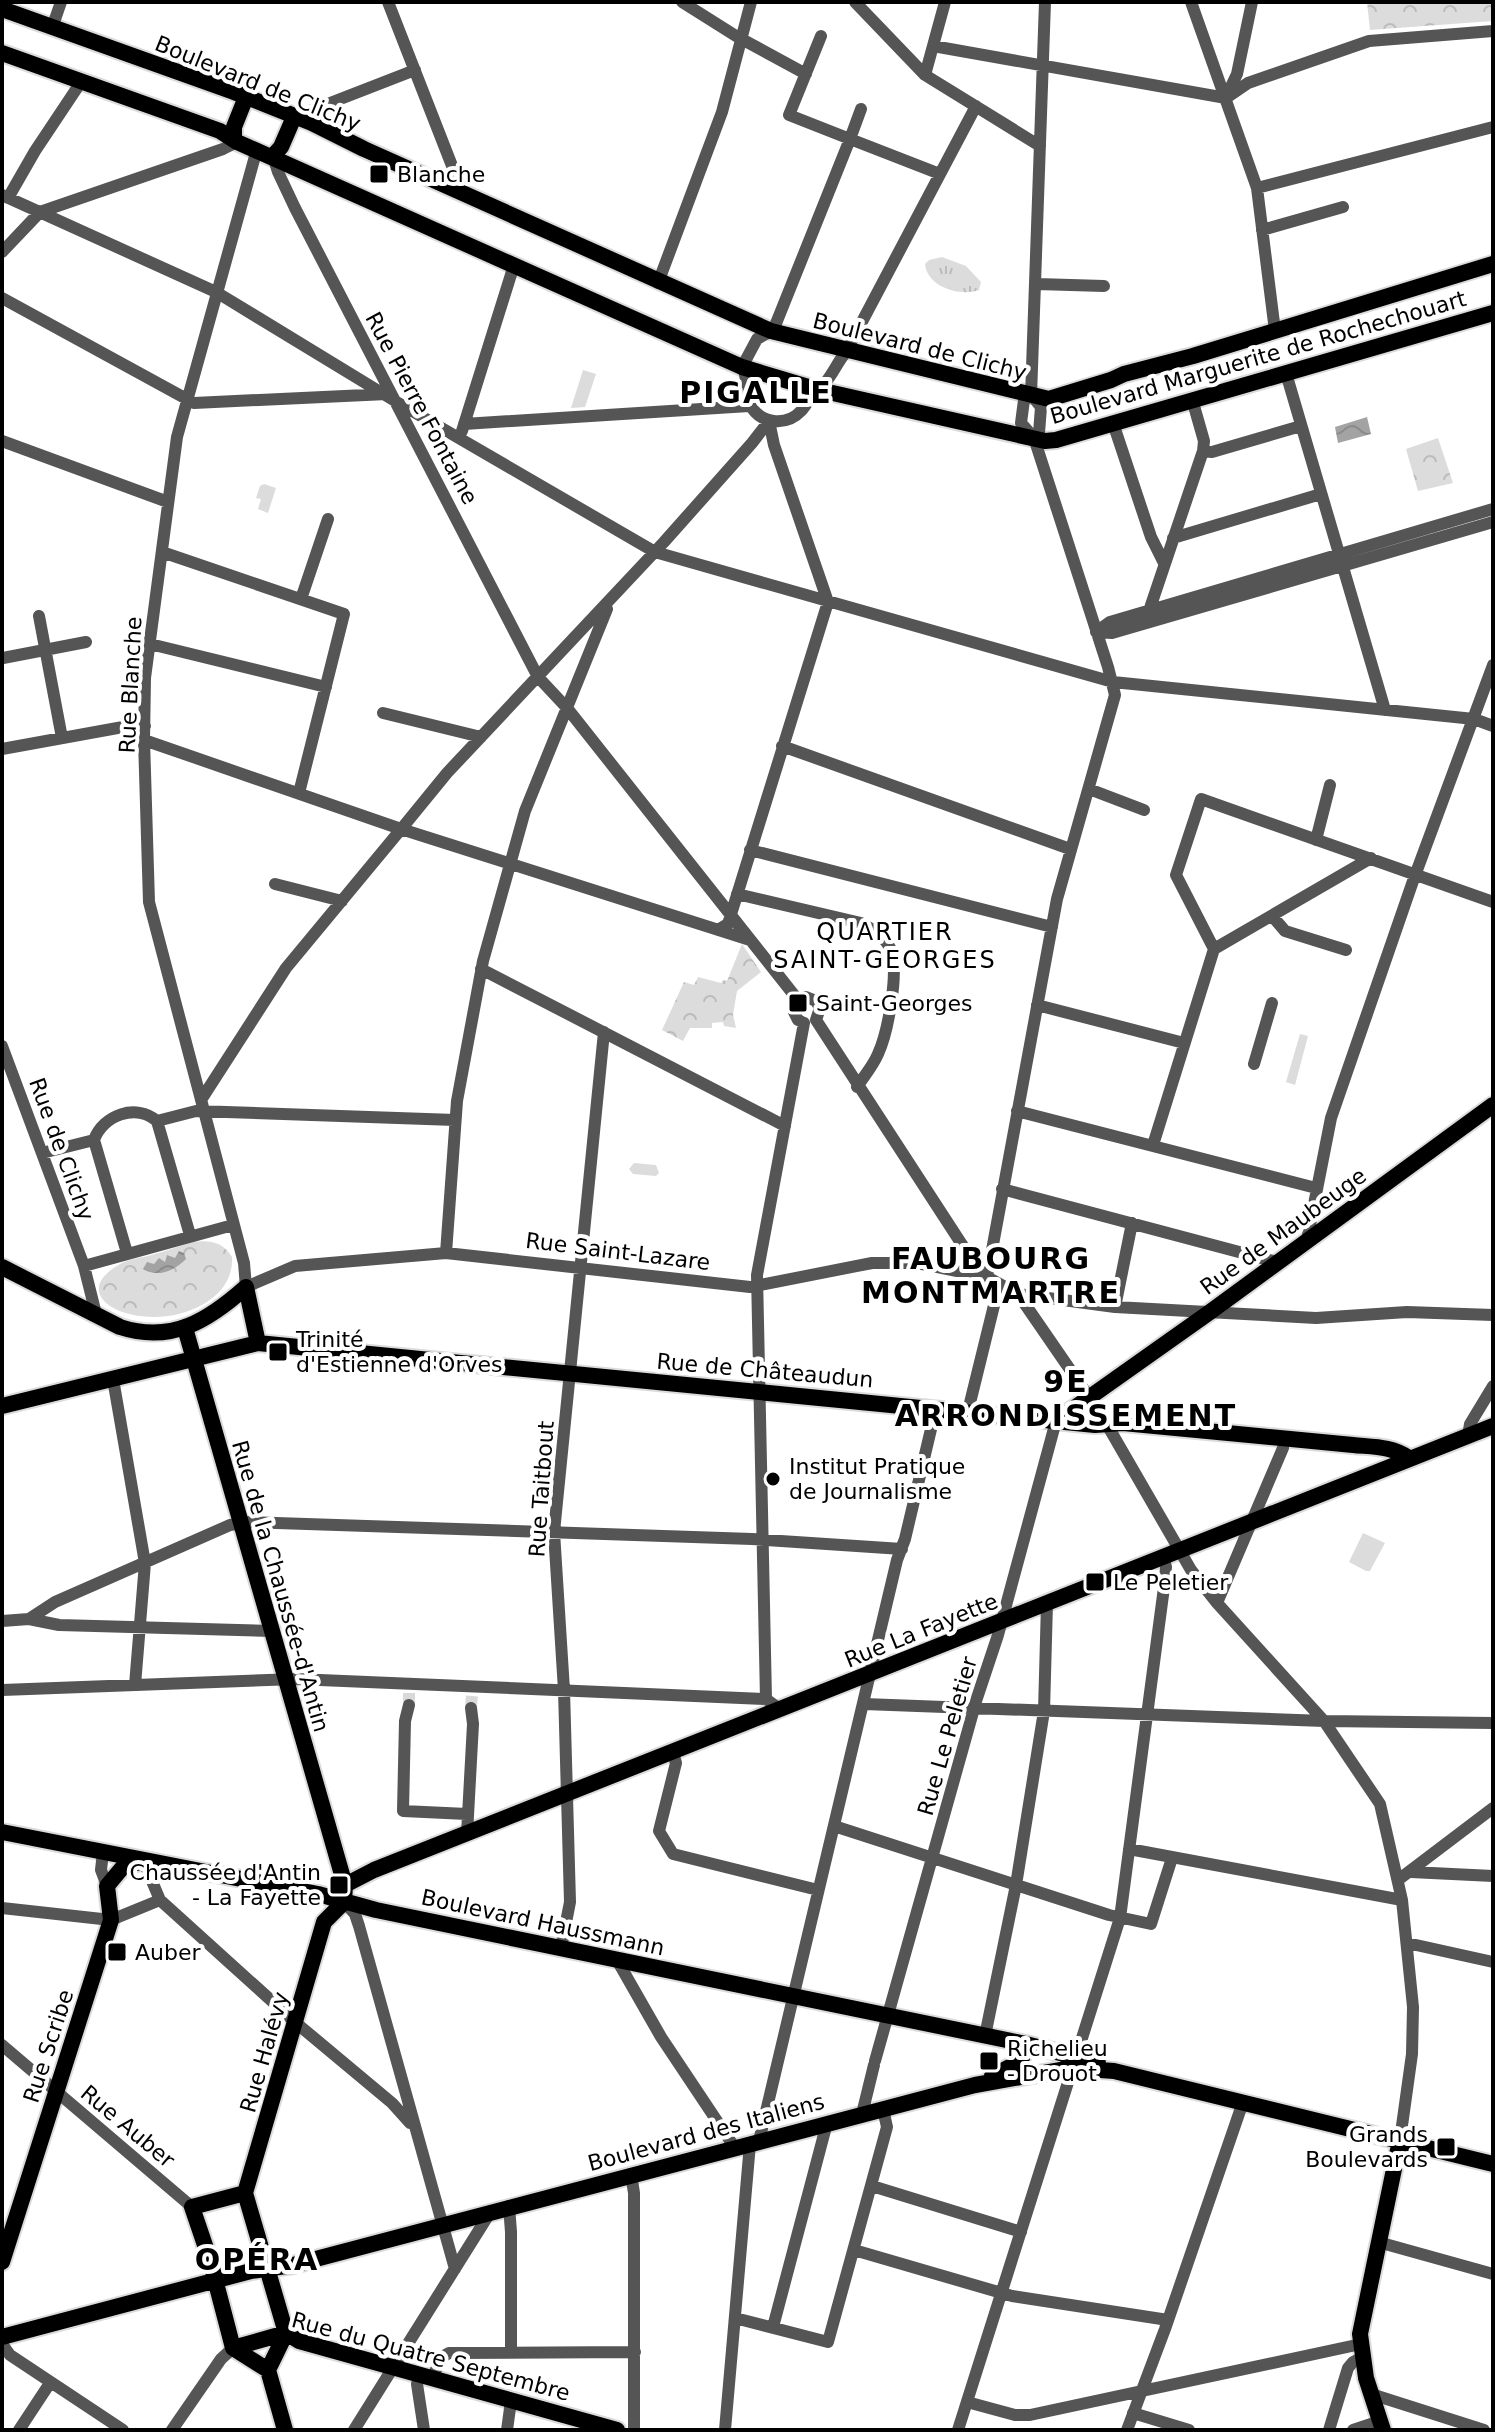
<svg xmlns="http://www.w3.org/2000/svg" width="1495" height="2432" viewBox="0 0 1495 2432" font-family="'DejaVu Sans',sans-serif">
  <defs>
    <pattern id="grass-tufts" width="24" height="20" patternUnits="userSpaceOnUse" patternTransform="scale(2)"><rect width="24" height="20" fill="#dcdcdc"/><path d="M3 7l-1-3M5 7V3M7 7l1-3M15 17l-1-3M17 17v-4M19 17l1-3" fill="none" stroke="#bbb"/></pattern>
    <pattern id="park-crowns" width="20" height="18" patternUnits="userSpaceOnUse" patternTransform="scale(2)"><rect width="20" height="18" fill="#dcdcdc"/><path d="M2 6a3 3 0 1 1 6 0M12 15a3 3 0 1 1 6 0" fill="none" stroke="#bbb"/></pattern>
    <pattern id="water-waves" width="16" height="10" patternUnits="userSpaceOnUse" patternTransform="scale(2)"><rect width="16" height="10" fill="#a3a3a3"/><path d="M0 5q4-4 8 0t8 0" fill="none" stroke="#8b8b8b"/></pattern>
  </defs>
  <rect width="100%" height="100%" fill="#fff"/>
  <!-- grass -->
  <path fill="url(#grass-tufts)" d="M 942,257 L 966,266 L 981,282 L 979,290 C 960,297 927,287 925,264 L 929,260 Z"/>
  <!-- park -->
  <path fill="url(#park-crowns)" d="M 1367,2 L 1493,2 L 1493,21 L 1370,30 Z
    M 1438,438 L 1453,483 L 1418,491 L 1406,449 Z
    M 742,944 L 761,972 L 737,991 L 733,1015 L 736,1028 L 724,1026 L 723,1022 L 712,1023 L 712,1028 L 690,1028 L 683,1041 L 662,1030 L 684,982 L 694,985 L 698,977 L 721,983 L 723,980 L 727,981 Z
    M 193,1242 C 210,1240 223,1242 232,1257 C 233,1274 225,1289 211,1299 C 155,1341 55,1301 120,1264 C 131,1258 143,1258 155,1254 C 166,1251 179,1246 193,1242 Z"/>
  <!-- garden -->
  <path fill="#dcdcdc" d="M 583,370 L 596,374 L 585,407 L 571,408 Z
    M 264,484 L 276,488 L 268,513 L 258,509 L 261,499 L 256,498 L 260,486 Z
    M 1300,1034 L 1308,1036 L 1295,1085 L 1286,1082 Z
    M 634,1163 L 656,1165 L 659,1173 L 656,1176 L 633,1174 L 629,1169 Z
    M 1363,1533 L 1385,1543 L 1370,1571 L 1366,1571 L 1349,1562 Z"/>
  <!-- water -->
  <path fill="url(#water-waves)" d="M 1367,417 L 1371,434 L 1338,443 L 1335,427 Z
    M 179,1251 L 184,1253 L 186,1259 C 174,1271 158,1278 143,1269 L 147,1262 L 154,1264 L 159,1258 L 165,1262 L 167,1255 L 175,1258 Z"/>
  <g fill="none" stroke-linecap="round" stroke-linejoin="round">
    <!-- minor-tunnel -->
    <path stroke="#d9d9d9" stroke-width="12" stroke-dasharray="12 6" stroke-linecap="butt" d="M 409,1705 L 409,1691
      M 471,1708 L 472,1694"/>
    <defs>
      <path id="major" d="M 2,9 L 234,92 L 312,123 L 364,149 L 771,331 L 1049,399 L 1111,380 L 1124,374 L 1193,356 L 1493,264
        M 2,53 L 220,131 L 237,142 L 742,367 L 815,389 L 1045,441 L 1056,440 L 1493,313
        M 234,137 L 234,127 L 246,97
        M 273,156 L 281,147 L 294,117
        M 2,1267 L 120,1327 C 172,1344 209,1320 246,1287
        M 246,1287 L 258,1343
        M 185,1328 L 345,1885 L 344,1902 L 324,1922 L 245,2193
        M 2,1406 L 258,1343 L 1095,1425 L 1123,1423 L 1353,1445 C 1373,1447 1392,1446 1409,1458
        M 1056,1421 L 1210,1312 L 1493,1105
        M 2,1832 L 318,1894 L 376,1910 L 1026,2044 L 1098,2063
        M 345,1885 L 374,1870 L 1493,1426
        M 992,2076 L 1021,2061 L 1026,2044
        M 245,2193 L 192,2207 L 210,2260 L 233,2348 L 268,2370
        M 245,2193 L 286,2333 L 268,2370
        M 2,2262 L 111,1920 L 107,1886 L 122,1868 L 142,1861
        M 2,2337 L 251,2271 L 293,2265 L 975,2085 L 1072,2068 L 1114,2071 L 1493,2164
        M 233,2348 L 286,2333 L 299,2341 L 617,2430
        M 268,2370 L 285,2430
        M 1383,2430 L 1366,2378 L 1360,2334 L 1400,2140"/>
    </defs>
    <!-- major casing -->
    <use href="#major" stroke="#dbdbdb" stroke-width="20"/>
    <!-- minor -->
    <path stroke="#555" stroke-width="12" d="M 388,2 L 456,176 L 455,190
      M 682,2 L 736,36 L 806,74
      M 855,2 L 925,75 L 1040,146
      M 1191,2 L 1257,188 L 1275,331
      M 52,28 L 61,2
      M 821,36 L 789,115 L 850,139 L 775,326 L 771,331 L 757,339 L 742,367 C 750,379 742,395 752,408 C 763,424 787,426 801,411 C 807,405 810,397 815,390 C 818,386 821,387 825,383 C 833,374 838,361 846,352 L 976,106
      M 933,46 L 1226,98
      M 925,75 L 945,2
      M 1227,95 L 1237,74 L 1252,2
      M 1226,98 L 1248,83 L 1369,41 L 1493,31
      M 861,109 L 850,139 L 940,174
      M 294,117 L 415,70
      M 257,149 L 177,437 L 145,678 L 144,740 L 149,902 L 244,1263 L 246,1287 L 295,1266 L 446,1253 L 750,1287 L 872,1263 L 917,1263 L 987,1277
      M 273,156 L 278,172 L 295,208 L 538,677 L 567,708 L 798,1000
      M 1257,188 L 1493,127
      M 2,195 L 216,292 L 395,401 L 655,552 L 1113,682 L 1474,719 L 1493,726
      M 8,198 L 35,151 L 81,82
      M 1262,230 L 1343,207
      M 2,252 L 40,212 L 223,149 L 237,142
      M 658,283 L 722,112 L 751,2
      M 1037,284 L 1104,286
      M 2,298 L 194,403 L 387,394
      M 1283,373 L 1288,380 L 1385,710
      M 1031,396 L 1045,2
      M 1032,396 L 1041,407 L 1039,433 L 1034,438
      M 1113,423 L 1151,537 L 1164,563
      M 464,424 L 749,406
      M 462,431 L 514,265
      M 2,441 L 168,502
      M 1203,451 L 1212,452 L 1301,426
      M 1173,538 L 1321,494
      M 162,552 L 344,614 L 299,793
      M 301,599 L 328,519
      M 39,616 L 62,738
      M 1147,617 L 1203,451 L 1204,441 L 1192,399
      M 1096,632 L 1110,622 L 1493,509
      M 1096,632 L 1112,633 L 1493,522
      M 150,644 L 326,687
      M 3,658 L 86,642
      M 383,713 L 481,737
      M 144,740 L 401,829 L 750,940
      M 782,746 L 1070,849
      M 2,749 L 123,727 L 145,726
      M 1089,789 L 1144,810
      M 1316,840 L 1330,785
      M 750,850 L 1052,927
      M 275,884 L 342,901
      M 737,894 L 861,923 C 872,929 884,936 890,948 C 900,969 888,1032 878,1054 C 873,1066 864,1076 857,1087
      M 1273,917 L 1285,931 L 1346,950
      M 718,930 L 728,924 L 828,602 L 774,445 L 769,421
      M 1214,949 L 1176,875 L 1201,799 L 1493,902
      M 481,969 L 785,1126
      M 798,1000 L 806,997 L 816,1001 L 820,1008 L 816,1020
      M 798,1000 L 794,1012 L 798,1020 L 804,1023
      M 1037,1005 L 1184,1043
      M 816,1020 L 972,1260 L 987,1277 L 1018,1294 L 1102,1416 L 1191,1570 L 1217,1603 L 1324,1721 L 1380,1804 L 1402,1900 L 1413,2007 L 1412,2054 L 1400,2140
      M 2,1046 L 84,1266 L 96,1314
      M 1254,1064 L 1272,1003
      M 201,1100 L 286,968 L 407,822 L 447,773 L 664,542 L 752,443 L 769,421
      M 1017,1111 L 1316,1188
      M 157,1121 L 190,1235
      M 94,1140 L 127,1253
      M 1153,1145 L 1214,949 L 1371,858
      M 42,1153 L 94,1140 C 103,1115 136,1103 157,1121 L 196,1111 L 455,1120
      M 1002,1189 L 1277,1262
      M 1307,1240 L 1331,1118 L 1413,881 L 1493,665
      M 446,1253 L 457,1101 L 483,961 L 525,811 L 607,609
      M 84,1266 L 233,1225
      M 987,1277 L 1057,899 L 1115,695 L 1108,667 L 1034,438 L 1021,423 L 1024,400 L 1031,396
      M 1018,1294 L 1115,1307 L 1316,1318 L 1407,1312 L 1493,1315
      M 1115,1307 L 1132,1223
      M 113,1379 L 145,1563 L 135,1685
      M 968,1411 L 999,1285
      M 1468,1436 L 1470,1424 L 1493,1386
      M 1217,1603 L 1283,1448
      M 29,1619 L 55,1602 L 230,1525 L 250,1522 L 752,1539 L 902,1549
      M 2,1621 L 29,1619 L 59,1625 L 271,1631
      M 2,1690 L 296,1679 L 766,1699 L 781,1710
      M 766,1699 L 757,1275 L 804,1023
      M 864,1704 L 1324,1721 L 1493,1723
      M 409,1705 L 405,1721 L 403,1811 L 467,1814
      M 673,1753 L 676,1763 L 659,1831 L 673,1854 L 818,1890
      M 834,1826 L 1109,1915 L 1151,1924 L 1172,1858
      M 467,1834 L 473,1724 L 471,1708
      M 1129,1849 L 1402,1900
      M 103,1852 L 101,1870 L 107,1886
      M 143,1860 L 160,1900 L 295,2022 L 392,2103 L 410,2123
      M 1411,1872 L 1493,1876
      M 1398,1880 L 1493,1808
      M 344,1902 L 355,1914 L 359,1926 L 455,2269
      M 2,1908 L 111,1920 L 160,1900
      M 1407,1943 L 1493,1962
      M 561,1948 L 570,1902 L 564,1690 L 554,1532 L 604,1032
      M 617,1960 L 661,2037 L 735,2148
      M 985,2036 L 1016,1885 L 1044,1711 L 1047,1603
      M 2,2045 L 192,2207
      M 875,2061 L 977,1698 L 998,1635 L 1056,1421
      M 862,2114 L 874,2065
      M 759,2141 L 897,1560 L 905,1539 L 936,1408
      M 631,2174 L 634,2193 L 634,2430
      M 872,2186 L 1021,2232
      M 509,2206 L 511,2232 L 511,2352
      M 1378,2242 L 1493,2274
      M 854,2250 L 1012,2296 L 1168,2320
      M 735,2318 L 828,2342 L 887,2127 L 883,2109
      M 773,2327 L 827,2123
      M 2,2344 L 10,2355 L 123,2430
      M 420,2375 L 417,2384 L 424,2430
      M 432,2378 L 442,2357 L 449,2353 L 635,2352
      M 1371,2394 L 1484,2430
      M 967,2402 L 1015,2415 L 1030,2415 L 1361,2344
      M 1133,2413 L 1189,2430
      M 19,2430 L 50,2383
      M 172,2430 L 221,2359 L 233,2348
      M 354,2430 L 491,2211
      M 507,2430 L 511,2401
      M 725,2430 L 750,2144
      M 958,2430 L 1120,1918 L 1165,1580 L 1166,1567 L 1163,1557
      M 1127,2430 L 1165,2329 L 1243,2102
      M 1329,2430 L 1348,2368 L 1353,2362 L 1363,2357
      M 1353,2430 L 1380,2421"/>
    <!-- major -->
    <use href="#major" stroke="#000" stroke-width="16"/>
  </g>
  <!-- markers -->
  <g fill="#000" stroke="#fff" stroke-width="3">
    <rect x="369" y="164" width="20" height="20" rx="4"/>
    <rect x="788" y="993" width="20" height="20" rx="4"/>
    <rect x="268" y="1342" width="20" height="20" rx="4"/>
    <circle cx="773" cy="1479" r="8"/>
    <rect x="1085" y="1572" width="20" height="20" rx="4"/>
    <rect x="329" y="1875" width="20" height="20" rx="4"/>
    <rect x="107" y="1942" width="20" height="20" rx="4"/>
    <rect x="979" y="2051" width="20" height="20" rx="4"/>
    <rect x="1436" y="2137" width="20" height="20" rx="4"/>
  </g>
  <g text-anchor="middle" stroke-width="8" stroke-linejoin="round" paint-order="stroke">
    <!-- street labels -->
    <g font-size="22" fill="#000" stroke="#fff">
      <text transform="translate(258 83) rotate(22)" y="8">Boulevard de Clichy</text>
      <text transform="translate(920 346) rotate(14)" y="8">Boulevard de Clichy</text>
      <text transform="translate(1258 357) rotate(-16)" y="8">Boulevard Marguerite de Rochechouart</text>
      <text transform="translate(422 408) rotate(62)" y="8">Rue Pierre Fontaine</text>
      <text transform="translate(130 685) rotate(-87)" y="8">Rue Blanche</text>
      <text transform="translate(62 1149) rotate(70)" y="8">Rue de Clichy</text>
      <text transform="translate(1283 1231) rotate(-36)" y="8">Rue de Maubeuge</text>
      <text transform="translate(618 1251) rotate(7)" y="8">Rue Saint-Lazare</text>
      <text transform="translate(765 1370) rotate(5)" y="8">Rue de Châteaudun</text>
      <text transform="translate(541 1489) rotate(-86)" y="8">Rue Taitbout</text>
      <text transform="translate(281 1586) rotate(74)" y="8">Rue de la Chaussée-d'Antin</text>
      <text transform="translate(921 1630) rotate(-22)" y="8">Rue La Fayette</text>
      <text transform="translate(947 1736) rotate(-74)" y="8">Rue Le Peletier</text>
      <text transform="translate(543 1922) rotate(12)" y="8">Boulevard Haussmann</text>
      <text transform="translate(48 2046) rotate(-72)" y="8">Rue Scribe</text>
      <text transform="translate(264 2052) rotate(-74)" y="8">Rue Halévy</text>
      <text transform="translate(128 2126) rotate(40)" y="8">Rue Auber</text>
      <text transform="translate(706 2132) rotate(-15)" y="8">Boulevard des Italiens</text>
      <text transform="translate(431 2356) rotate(15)" y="8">Rue du Quatre Septembre</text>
    </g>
    <!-- poi labels -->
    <g font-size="22" fill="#000" stroke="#fff" text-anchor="start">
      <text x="397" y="182">Blanche</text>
      <text x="816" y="1011">Saint-Georges</text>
      <text x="296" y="1347">Trinité<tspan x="296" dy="25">d'Estienne d'Orves</tspan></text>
      <text x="789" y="1474">Institut Pratique<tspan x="789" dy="25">de Journalisme</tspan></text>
      <text x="1113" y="1590">Le Peletier</text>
      <text x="321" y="1880" text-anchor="end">Chaussée d'Antin<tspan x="321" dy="25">- La Fayette</tspan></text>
      <text x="135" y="1960">Auber</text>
      <text x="1007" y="2056">Richelieu<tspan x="1007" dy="25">- Drouot</tspan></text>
      <text x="1428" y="2142" text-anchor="end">Grands<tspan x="1428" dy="25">Boulevards</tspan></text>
    </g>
    <!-- neighbourhood labels -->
    <g font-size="24" letter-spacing="2" fill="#000" stroke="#fff">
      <text x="885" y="940">QUARTIER<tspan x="885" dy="28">SAINT-GEORGES</tspan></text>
    </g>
    <!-- district labels -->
    <g font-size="30" font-weight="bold" letter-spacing="2" fill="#000" stroke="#fff">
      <text x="756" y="403">PIGALLE</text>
      <text x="991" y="1269">FAUBOURG<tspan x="991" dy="34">MONTMARTRE</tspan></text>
      <text x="1066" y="1392">9E<tspan x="1066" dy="34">ARRONDISSEMENT</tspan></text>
      <text x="257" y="2270">OPÉRA</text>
    </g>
  </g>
  <!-- border -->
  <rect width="1495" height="2432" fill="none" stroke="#000000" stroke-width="8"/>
</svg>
